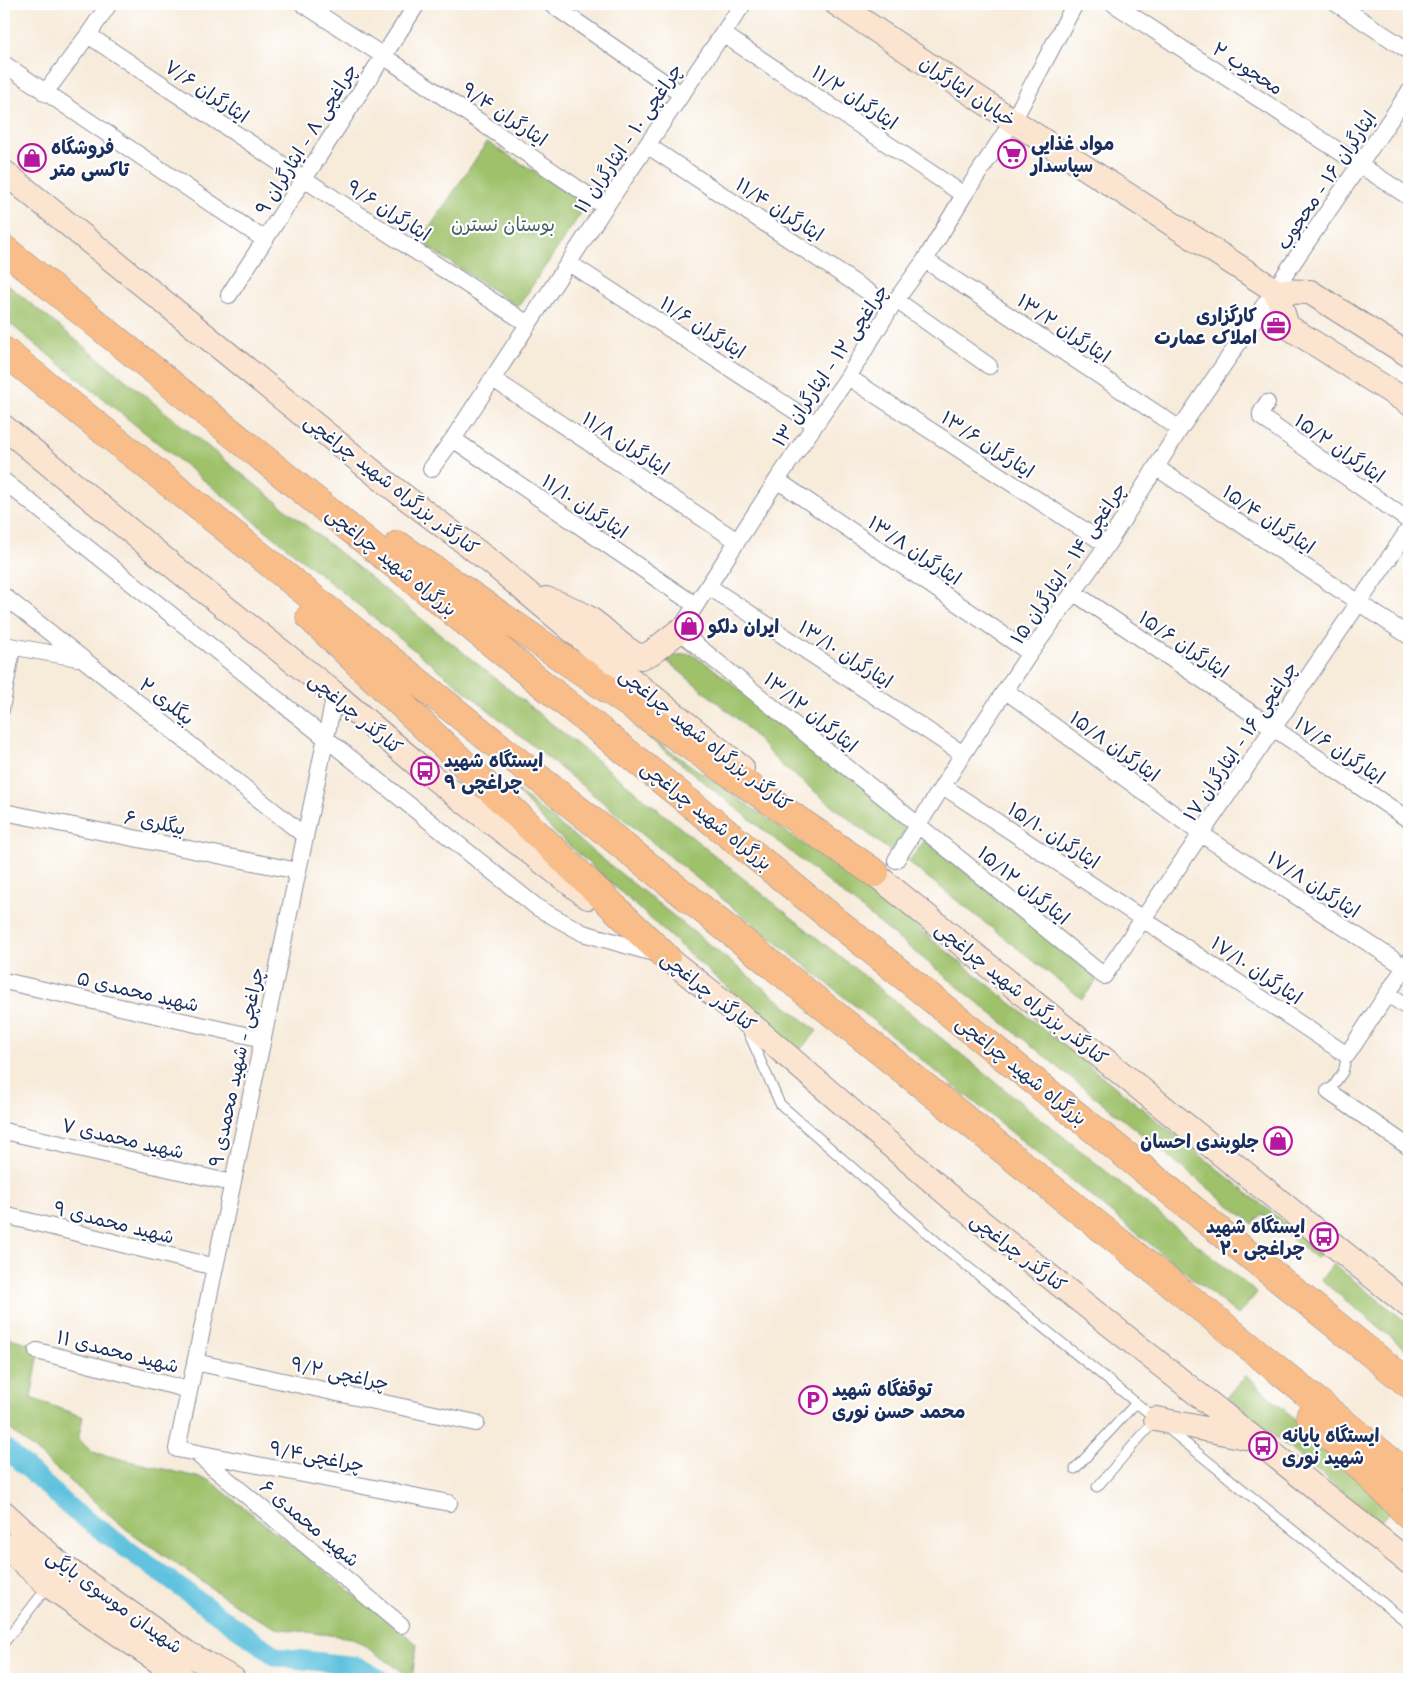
<svg xmlns="http://www.w3.org/2000/svg" width="1413" height="1683" viewBox="0 0 1413 1683" font-family="Mynerve,'Playpen Sans Arabic',sans-serif">
  <rect width="100%" height="100%" fill="#fff"/>
  <filter id="ink" filterUnits="userSpaceOnUse"><feTurbulence type="fractalNoise" baseFrequency=".02" numOctaves="2"/><feDisplacementMap in="SourceGraphic" scale="10" xChannelSelector="R" yChannelSelector="G"/><feConvolveMatrix kernelMatrix="1 2 1 2 8 2 1 2 1" color-interpolation-filters="sRGB"/></filter>
  <filter id="wash" filterUnits="userSpaceOnUse"><feTurbulence type="fractalNoise" baseFrequency=".0096" numOctaves="4" result="noise"/><feDisplacementMap in="SourceGraphic" scale="20" xChannelSelector="R" yChannelSelector="G"/><feGaussianBlur stdDeviation="1.12" result="paint"/><feColorMatrix in="noise" values="0 0 0 0 0 0 0 0 0 0 0 0 0 0 0 0 0 1.4 0 .05"/><feComposite in="paint" operator="in"/></filter>
  <g filter="url(#wash)">
    <rect width="100%" height="100%" fill="#f7ebda"/>
    <!-- green -->
    <path fill="#9ec16a" stroke="#5c7864" d="M 487,142 L 569,193 L 585,207 L 518,307 L 420,242 Z
      M 4,282 L 1257,1293 L 1238,1315 L 4,319 Z
      M 691,654 L 710,666 L 910,825 L 891,852 L 780,764 L 741,722 L 667,661 L 676,655 Z
      M 633,725 L 878,896 L 1322,1253 L 1317,1259 L 1262,1214 L 1253,1224 Z
      M 514,788 L 817,1031 L 797,1053 L 766,1027 L 723,984 L 554,832 Z
      M 925,840 L 1099,978 L 1082,999 L 908,862 Z
      M 1333,1264 L 1409,1324 L 1409,1352 L 1321,1280 Z
      M 4,1336 L 40,1347 L 31,1398 L 83,1417 L 78,1439 L 92,1452 L 209,1480 L 417,1644 L 412,1678 L 353,1638 L 276,1628 L 247,1613 L 126,1529 L 4,1424 Z
      M 1246,1375 L 1350,1470 L 1390,1511 L 1380,1522 L 1227,1398 Z"/>
    <g fill="none" stroke-linecap="round" stroke-linejoin="round">
      <!-- canal -->
      <path stroke="#60c2de" stroke-width="19" d="M 4,1447 L 74,1511 L 277,1657 L 357,1666 L 380,1679"/>
    </g>
  </g>
  <g filter="url(#ink)">
    <g fill="none" stroke-linecap="round" stroke-linejoin="round">
      <defs>
        <path id="lane" d="M 4,712 L 16,647
          M 747,1030 L 780,1104 L 936,1241 L 1155,1418
          M 1329,1092 L 1343,1072 L 1347,1055
          M 1167,1428 L 1409,1624
          M 1075,1469 L 1136,1403
          M 1097,1487 L 1156,1419
          M 4,1643 L 48,1586"/>
        <path id="street" d="M 303,4 L 382,55 L 605,207
          M 551,4 L 681,94
          M 1075,4 L 1013,121 L 964,195 L 925,260 L 891,307 L 848,377 L 777,480 L 679,631 L 1104,976 L 1409,529
          M 1114,4 L 1409,197
          M 1337,4 L 1409,51
          M 723,34 L 964,195
          M 88,35 L 304,179 L 528,324
          M 4,64 L 265,240
          M 45,93 L 88,35 L 109,4
          M 647,145 L 891,307
          M 925,260 L 1180,429
          M 569,263 L 815,424
          M 229,295 L 417,4
          M 896,300 L 989,366
          M 848,377 L 1107,545
          M 493,379 L 737,541
          M 1267,403 L 1261,413 L 1261,417 L 1409,521
          M 453,439 L 695,605
          M 1157,468 L 1409,636
          M 431,469 L 453,439 L 605,207 L 743,4
          M 777,480 L 1030,653
          M 4,481 L 538,908 L 583,933 L 657,954
          M 708,586 L 963,754
          M 1073,592 L 1409,820
          M 4,596 L 305,836
          M 4,645 L 78,658
          M 1006,691 L 1201,834 L 1405,967
          M 335,694 L 177,1449 L 449,1503
          M 943,786 L 1347,1055 L 1409,961
          M 4,812 L 298,871
          M 896,860 L 963,754 L 1030,653 L 1107,545 L 1180,429 L 1409,92
          M 4,981 L 263,1039
          M 1388,994 L 1409,1008
          M 1329,1092 L 1409,1147
          M 4,1131 L 232,1183
          M 4,1215 L 215,1267
          M 37,1351 L 189,1390
          M 195,1362 L 476,1423
          M 196,1453 L 401,1625"/>
        <path id="secondary" d="M 837,4 L 1013,121 L 1276,291 L 1310,292 L 1409,355
          M 4,172 L 388,484 L 492,563 L 624,674 L 742,768
          M 1276,291 L 1287,326 L 1409,403
          M 4,427 L 179,571 L 335,694 L 425,771 L 588,897
          M 546,599 C 561,604 576,610 590,619 C 608,631 621,649 641,657 L 651,653 L 679,631
          M 860,862 L 1409,1306
          M 652,946 L 739,1014 L 961,1206 L 1409,1562
          M 1156,1419 L 1250,1438
          M 4,1513 L 61,1565 L 187,1653 L 233,1679
          M 4,1545 L 48,1585 L 184,1679"/>
        <path id="highway" d="M 4,249 L 1409,1384
          M 4,351 L 1209,1314 L 1409,1476
          M 398,545 L 875,873
          M 310,617 L 666,957
          M 1310,1416 L 1409,1515"/>
      </defs>
      <!-- lane casing -->
      <use href="#lane" stroke="#898d9c" stroke-width="11"/>
      <!-- street casing -->
      <use href="#street" stroke="#898d9c" stroke-width="18"/>
      <!-- secondary casing -->
      <use href="#secondary" stroke="#898d9c" stroke-width="26"/>
      <!-- highway casing -->
      <use href="#highway" stroke="#898d9c" stroke-width="29"/>
      <!-- lane -->
      <use href="#lane" stroke="#fff" stroke-width="9"/>
      <!-- street -->
      <use href="#street" stroke="#fff" stroke-width="16"/>
      <!-- secondary -->
      <use href="#secondary" stroke="#fce5d0" stroke-width="24"/>
      <!-- highway -->
      <use href="#highway" stroke="#f8bd89" stroke-width="28"/>
    </g>
  </g>
  <!-- icons -->
  <defs>
    <symbol id="supermarket-ring" viewBox="-11 -11 22 22"><circle r="9.5" fill="#fff" stroke="#b5179e" stroke-width="1.5"/><path d="M-6-5.5h2.5l.6 2H6L4.5 2H-2.5L-4.4-4H-6ZM-1.5 3.2a1.3 1.3 0 1 0 .1 0ZM3 3.2a1.3 1.3 0 1 0 .1 0Z" fill="#b5179e"/></symbol>
    <symbol id="shop-ring" viewBox="-11 -11 22 22"><circle r="9.5" fill="#fff" stroke="#b5179e" stroke-width="1.5"/><path d="M-5-2.5h2.3a2.7 3.5 0 0 1 5.4 0H5L5.5 6h-11ZM-1.5-2.5h3a1.5 2.3 0 0 0-3 0Z" fill="#b5179e"/></symbol>
    <symbol id="office-ring" viewBox="-11 -11 22 22"><circle r="9.5" fill="#fff" stroke="#b5179e" stroke-width="1.5"/><path d="M-6-3h4V-5.5h4V-3h4V5H-6ZM-1-4.5V-3h2v-1.5ZM-6 0V1H6V0Z" fill="#b5179e"/></symbol>
    <symbol id="bus-ring" viewBox="-11 -11 22 22"><circle r="9.5" fill="#fff" stroke="#b5179e" stroke-width="1.5"/><path d="M-5-6H5V4H4V6H2V4H-2V6H-4V4H-5ZM-3.5-4V0h7V-4ZM-3.5 1.2v1.5H-2V1.2ZM2 1.2v1.5H3.5V1.2Z" fill="#b5179e"/></symbol>
    <symbol id="parking-ring" viewBox="-11 -11 22 22"><circle r="9.5" fill="#fff" stroke="#b5179e" stroke-width="1.5"/><path d="M-3.5-5.5H1a3.5 3.5 0 0 1 0 7H-1V5.5H-3.5ZM-1-3.4V-.6H.8a1.4 1.4 0 0 0 0-2.8Z" fill="#b5179e"/></symbol>
  </defs>
  <g fill-rule="evenodd">
    <use href="#supermarket-ring" x="996" y="138" width="32" height="32"/>
    <use href="#shop-ring" x="16" y="142" width="32" height="32"/>
    <use href="#office-ring" x="1260" y="310" width="32" height="32"/>
    <use href="#shop-ring" x="673" y="610" width="32" height="32"/>
    <use href="#bus-ring" x="409" y="755" width="32" height="32"/>
    <use href="#shop-ring" x="1262" y="1125" width="32" height="32"/>
    <use href="#bus-ring" x="1308" y="1221" width="32" height="32"/>
    <use href="#parking-ring" x="797" y="1384" width="32" height="32"/>
    <use href="#bus-ring" x="1247" y="1430" width="32" height="32"/>
  </g>
  <g text-anchor="middle" stroke-width="4.5" stroke-linejoin="round" paint-order="stroke">
    <!-- street labels -->
    <g font-size="19" fill="#1b2f5e" stroke="#fff">
      <text transform="translate(1248 68) rotate(33)" y="7">محجوب ۲</text>
      <text transform="translate(207 91) rotate(34)" y="7">ایثارگران ۷/۶</text>
      <text transform="translate(968 91) rotate(34)" y="7">خیابان ایثارگران</text>
      <text transform="translate(855 97) rotate(34)" y="7">ایثارگران ۱۱/۲</text>
      <text transform="translate(505 114) rotate(34)" y="7">ایثارگران ۹/۴</text>
      <text transform="translate(628 138) rotate(-56)" y="7">چراغچی ۱۰ - ایثارگران ۱۱</text>
      <text transform="translate(306 139) rotate(-58)" y="7">چراغچی ۸ - ایثارگران ۹</text>
      <text transform="translate(1326 180) rotate(-56)" y="7">ایثارگران ۱۶ - محجوب</text>
      <text transform="translate(780 209) rotate(33)" y="7">ایثارگران ۱۱/۴</text>
      <text transform="translate(389 210) rotate(33)" y="7">ایثارگران ۹/۶</text>
      <text transform="translate(703 327) rotate(33)" y="7">ایثارگران ۱۱/۶</text>
      <text transform="translate(1064 328) rotate(34)" y="7">ایثارگران ۱۳/۲</text>
      <text transform="translate(830 365) rotate(-56)" y="7">چراغچی ۱۲ - ایثارگران ۱۳</text>
      <text transform="translate(626 443) rotate(33)" y="7">ایثارگران ۱۱/۸</text>
      <text transform="translate(988 444) rotate(33)" y="7">ایثارگران ۱۳/۶</text>
      <text transform="translate(1340 448) rotate(35)" y="7">ایثارگران ۱۵/۲</text>
      <text transform="translate(392 484) rotate(38)" y="7">کنارگذر بزرگراه شهید چراغچی</text>
      <text transform="translate(585 506) rotate(34)" y="7">ایثارگران ۱۱/۱۰</text>
      <text transform="translate(1269 519) rotate(34)" y="7">ایثارگران ۱۵/۴</text>
      <text transform="translate(915 550) rotate(34)" y="7">ایثارگران ۱۳/۸</text>
      <text transform="translate(392 561) rotate(39)" y="7">بزرگراه شهید چراغچی</text>
      <text transform="translate(1068 563) rotate(-56)" y="7">چراغچی ۱۴ - ایثارگران ۱۵</text>
      <text transform="translate(1184 644) rotate(34)" y="7">ایثارگران ۱۵/۶</text>
      <text transform="translate(846 654) rotate(33)" y="7">ایثارگران ۱۳/۱۰</text>
      <text transform="translate(167 701) rotate(38)" y="7">بیگلری ۲</text>
      <text transform="translate(811 712) rotate(39)" y="7">ایثارگران ۱۳/۱۲</text>
      <text transform="translate(356 713) rotate(40)" y="7">کنارگذر چراغچی</text>
      <text transform="translate(706 739) rotate(39)" y="7">کنارگذر بزرگراه شهید چراغچی</text>
      <text transform="translate(1240 741) rotate(-56)" y="7">چراغچی ۱۶ - ایثارگران ۱۷</text>
      <text transform="translate(1115 746) rotate(36)" y="7">ایثارگران ۱۵/۸</text>
      <text transform="translate(1340 750) rotate(34)" y="7">ایثارگران ۱۷/۶</text>
      <text transform="translate(707 815) rotate(39)" y="7">بزرگراه شهید چراغچی</text>
      <text transform="translate(155 822) rotate(11)" y="7">بیگلری ۶</text>
      <text transform="translate(1054 835) rotate(33)" y="7">ایثارگران ۱۵/۱۰</text>
      <text transform="translate(1314 884) rotate(33)" y="7">ایثارگران ۱۷/۸</text>
      <text transform="translate(1024 885) rotate(39)" y="7">ایثارگران ۱۵/۱۲</text>
      <text transform="translate(1257 970) rotate(34)" y="7">ایثارگران ۱۷/۱۰</text>
      <text transform="translate(138 991) rotate(13)" y="7">شهید محمدی ۵</text>
      <text transform="translate(709 991) rotate(39)" y="7">کنارگذر چراغچی</text>
      <text transform="translate(1022 993) rotate(39)" y="7">کنارگذر بزرگراه شهید چراغچی</text>
      <text transform="translate(236 1067) rotate(-78)" y="7">۹ چراغچی - شهید محمدی</text>
      <text transform="translate(1022 1070) rotate(39)" y="7">بزرگراه شهید چراغچی</text>
      <text transform="translate(123 1138) rotate(13)" y="7">شهید محمدی ۷</text>
      <text transform="translate(114 1222) rotate(14)" y="7">شهید محمدی ۹</text>
      <text transform="translate(1019 1252) rotate(38)" y="7">کنارگذر چراغچی</text>
      <text transform="translate(118 1351) rotate(14)" y="7">شهید محمدی ۱۱</text>
      <text transform="translate(340 1373) rotate(12)" y="7">۹/۲ چراغچی</text>
      <text transform="translate(317 1456) rotate(11)" y="7">۹/۴چراغچی</text>
      <text transform="translate(310 1523) rotate(40)" y="7">شهید محمدی ۶</text>
      <text transform="translate(115 1601) rotate(36)" y="7">شهیدان موسوی بایگی</text>
    </g>
    <!-- poi labels -->
    <g font-size="19" font-weight="bold" fill="#1b2f5e" stroke="#fff" text-anchor="start">
      <text x="1031" y="150">مواد غذایی<tspan x="1031" dy="22">سپاسدار</tspan></text>
      <text x="51" y="154">فروشگاه<tspan x="51" dy="22">تاکسی متر</tspan></text>
      <text x="1257" y="322" text-anchor="end">کارگزاری<tspan x="1257" dy="22">املاک عمارت</tspan></text>
      <text x="708" y="633">ایران دلکو</text>
      <text x="444" y="767">ایستگاه شهید<tspan x="444" dy="22">چراغچی ۹</tspan></text>
      <text x="1259" y="1148" text-anchor="end">جلوبندی احسان</text>
      <text x="1305" y="1233" text-anchor="end">ایستگاه شهید<tspan x="1305" dy="22">چراغچی ۲۰</tspan></text>
      <text x="832" y="1396">توقفگاه شهید<tspan x="832" dy="22">محمد حسن نوری</tspan></text>
      <text x="1282" y="1442">ایستگاه پایانه<tspan x="1282" dy="22">شهید نوری</tspan></text>
    </g>
    <!-- park labels -->
    <g font-size="19" fill="#496262" stroke="#fff">
      <text x="503" y="231">بوستان نسترن</text>
    </g>
  </g>
  <!-- margin -->
  <rect width="1413" height="1683" fill="none" stroke="#fff" stroke-width="20"/>
</svg>
